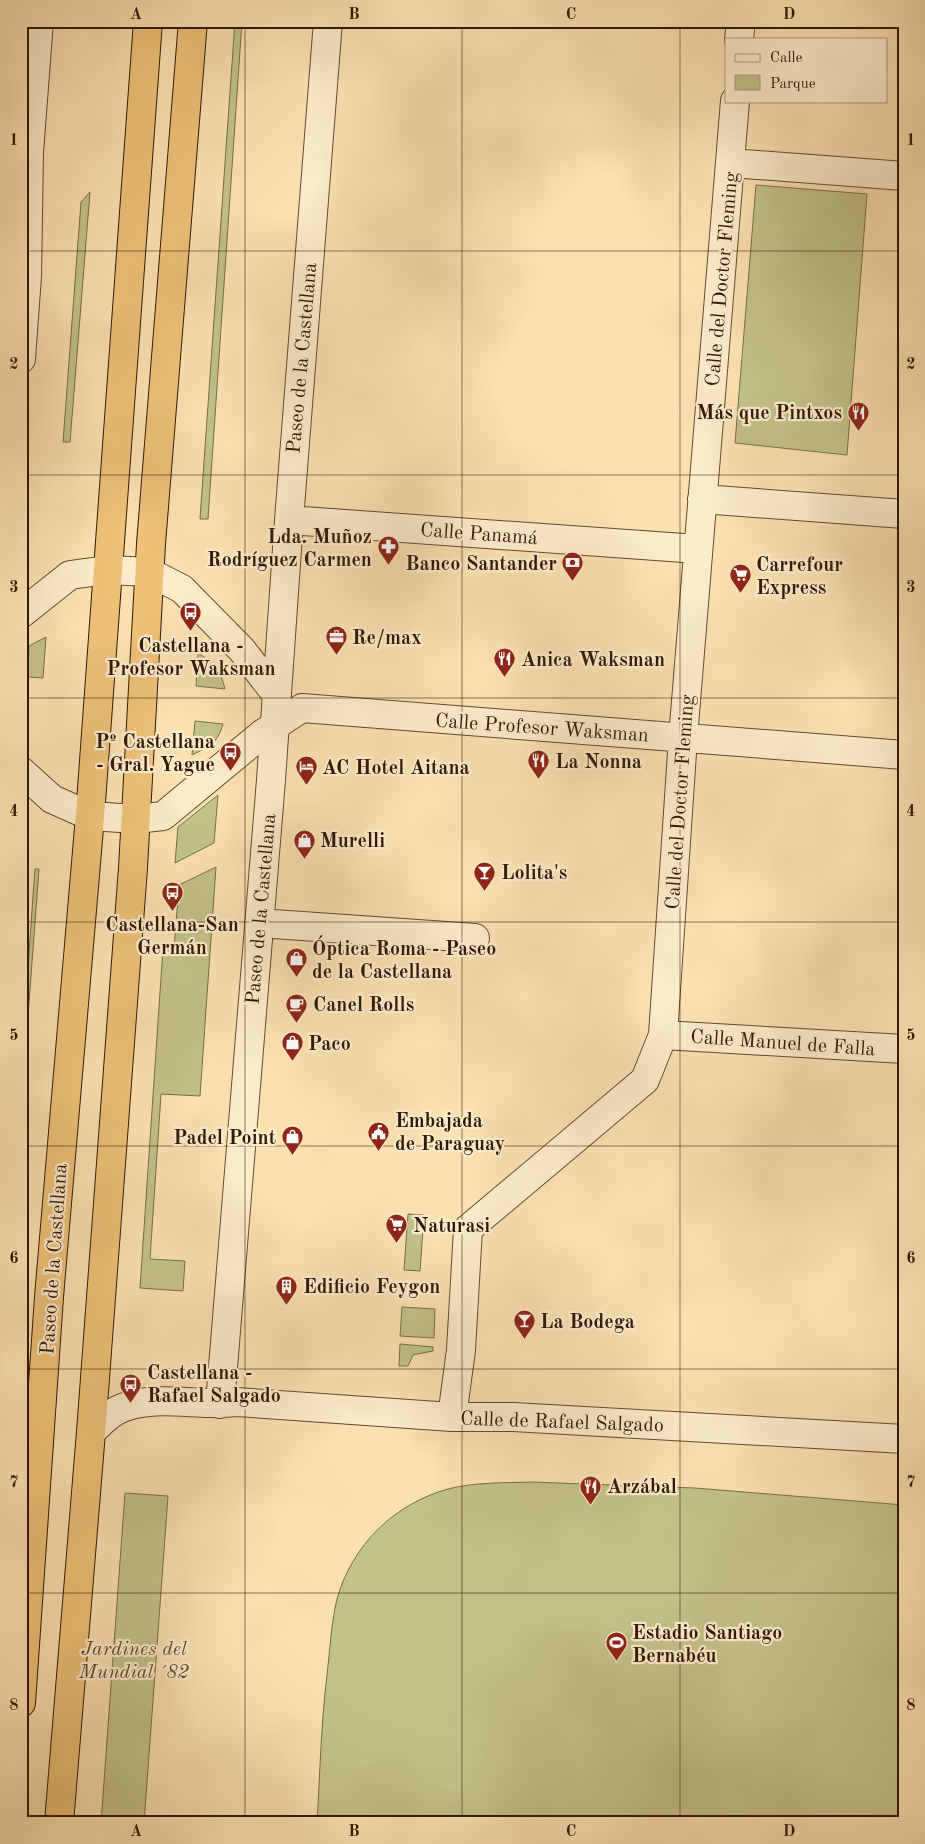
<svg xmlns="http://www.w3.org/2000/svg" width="925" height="1844" viewBox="0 0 925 1844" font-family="'Old Standard TT',serif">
  <rect width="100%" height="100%" fill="#fbe1b0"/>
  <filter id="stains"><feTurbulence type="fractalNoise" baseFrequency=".004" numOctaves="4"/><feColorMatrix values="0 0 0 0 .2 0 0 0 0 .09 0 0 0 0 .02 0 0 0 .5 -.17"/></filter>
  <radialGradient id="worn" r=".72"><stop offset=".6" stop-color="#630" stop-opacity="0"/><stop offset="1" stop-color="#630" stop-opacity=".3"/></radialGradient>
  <!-- green -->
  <path fill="#c2c288" stroke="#786e46" d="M 235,21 L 242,21 L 208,519 L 200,519 Z
    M 756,185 L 867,194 L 847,455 L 735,443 Z
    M 90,192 L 70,442 L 63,442 L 81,202 Z
    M 46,637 L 43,678 L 28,677 L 29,646 Z
    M 198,653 C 215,664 220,669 225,689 L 196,686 Z
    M 195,721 L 223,724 C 217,744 210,746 192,755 Z
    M 218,795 L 214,843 L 175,863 L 178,827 Z
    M 216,867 L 200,1096 L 161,1094 L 150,1259 L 185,1261 L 183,1291 L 140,1288 L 163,948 L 174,949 L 179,885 Z
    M 35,869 L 39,869 L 21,1110 L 21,1063 Z
    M 408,1214 L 424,1215 L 420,1271 L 404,1270 Z
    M 402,1307 L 435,1309 L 434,1338 L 400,1336 Z
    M 400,1344 L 433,1347 L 433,1351 L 413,1355 L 408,1366 L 399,1366 Z
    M 531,1482 L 695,1488 L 904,1505 L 904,1823 L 317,1823 C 320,1773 321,1724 327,1675 C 330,1650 331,1624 337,1599 C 352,1545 394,1504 448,1489 C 475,1482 504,1483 531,1482 Z
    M 125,1493 L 168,1496 L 144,1823 L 101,1823 Z"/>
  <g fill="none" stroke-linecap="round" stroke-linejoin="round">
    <defs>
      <path id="minor" d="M 739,39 L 741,21
        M 731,163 L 904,176
        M 21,359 L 27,276 L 29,152 L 39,21
        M 702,499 L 904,514
        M 289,520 L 698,549
        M 21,614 L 70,575 L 107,570 L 149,572 L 182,589 L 242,650 L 276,694
        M 21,771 L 52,799 L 90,816 L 136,819 L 163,816 L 262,734 L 302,708 L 904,755
        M 259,923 L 475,938
        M 663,1035 L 904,1049
        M 220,1404 L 271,780 L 289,520 L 328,21
        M 452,1417 L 461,1350 L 468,1229 L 645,1080 L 663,1035 L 683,738 L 735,101
        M 91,1432 C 101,1423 109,1413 122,1408 C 157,1394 200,1407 237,1402 L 452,1417 L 513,1417 L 904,1439"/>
      <path id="highway" d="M 21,1703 L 49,1297 L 90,816 L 148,21
        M 59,1823 L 91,1432 L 133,868 L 151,544 L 193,21"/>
    </defs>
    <!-- minor casing -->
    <use href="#minor" stroke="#624b30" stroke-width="30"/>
    <!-- highway casing -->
    <use href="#highway" stroke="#2f1905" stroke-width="30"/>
    <!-- minor -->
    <use href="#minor" stroke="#fceccc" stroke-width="28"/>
    <!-- highway -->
    <use href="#highway" stroke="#eec078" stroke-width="28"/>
  </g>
  <!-- grid -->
  <path fill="none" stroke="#2f1905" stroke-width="1" stroke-opacity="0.55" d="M 245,21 L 245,1823M 462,21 L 462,1823M 680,21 L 680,1823M 21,251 L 904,251M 21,475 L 904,475M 21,698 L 904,698M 21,922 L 904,922M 21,1146 L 904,1146M 21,1369 L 904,1369M 21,1593 L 904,1593"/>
  <!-- icons -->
  <defs>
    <symbol id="restaurant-pin" viewBox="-11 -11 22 30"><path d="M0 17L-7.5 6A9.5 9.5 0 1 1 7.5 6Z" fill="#8f2418" stroke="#fceccc"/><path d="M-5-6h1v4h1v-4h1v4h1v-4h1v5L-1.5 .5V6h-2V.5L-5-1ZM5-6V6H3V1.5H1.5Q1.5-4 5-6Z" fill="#fff"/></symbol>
    <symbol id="pharmacy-pin" viewBox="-11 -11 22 30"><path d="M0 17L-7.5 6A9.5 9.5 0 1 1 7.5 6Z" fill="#8f2418" stroke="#fceccc"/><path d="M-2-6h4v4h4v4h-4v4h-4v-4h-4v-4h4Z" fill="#fff"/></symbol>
    <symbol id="bank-pin" viewBox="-11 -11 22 30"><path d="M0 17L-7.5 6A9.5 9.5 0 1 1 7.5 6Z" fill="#8f2418" stroke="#fceccc"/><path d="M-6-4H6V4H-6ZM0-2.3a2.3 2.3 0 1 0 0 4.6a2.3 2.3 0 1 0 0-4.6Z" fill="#fff"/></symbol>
    <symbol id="supermarket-pin" viewBox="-11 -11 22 30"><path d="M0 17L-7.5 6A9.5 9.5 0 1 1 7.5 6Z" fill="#8f2418" stroke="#fceccc"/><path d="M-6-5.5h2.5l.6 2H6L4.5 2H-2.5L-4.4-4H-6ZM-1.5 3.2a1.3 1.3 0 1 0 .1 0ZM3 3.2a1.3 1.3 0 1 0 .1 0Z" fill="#fff"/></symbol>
    <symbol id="bus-pin" viewBox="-11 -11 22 30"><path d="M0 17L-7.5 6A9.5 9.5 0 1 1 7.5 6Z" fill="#8f2418" stroke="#fceccc"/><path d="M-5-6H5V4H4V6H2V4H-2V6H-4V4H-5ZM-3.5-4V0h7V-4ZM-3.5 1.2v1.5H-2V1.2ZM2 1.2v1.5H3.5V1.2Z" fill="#fff"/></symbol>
    <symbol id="office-pin" viewBox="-11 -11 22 30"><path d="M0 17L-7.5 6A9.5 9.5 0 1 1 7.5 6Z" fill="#8f2418" stroke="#fceccc"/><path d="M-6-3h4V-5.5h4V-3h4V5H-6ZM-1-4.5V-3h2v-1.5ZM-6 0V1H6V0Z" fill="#fff"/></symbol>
    <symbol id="hotel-pin" viewBox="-11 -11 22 30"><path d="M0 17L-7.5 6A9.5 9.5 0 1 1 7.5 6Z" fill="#8f2418" stroke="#fceccc"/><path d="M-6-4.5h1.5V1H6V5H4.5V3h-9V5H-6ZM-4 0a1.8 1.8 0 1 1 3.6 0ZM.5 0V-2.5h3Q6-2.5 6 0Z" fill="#fff"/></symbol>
    <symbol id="shop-pin" viewBox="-11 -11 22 30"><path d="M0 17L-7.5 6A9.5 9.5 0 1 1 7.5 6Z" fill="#8f2418" stroke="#fceccc"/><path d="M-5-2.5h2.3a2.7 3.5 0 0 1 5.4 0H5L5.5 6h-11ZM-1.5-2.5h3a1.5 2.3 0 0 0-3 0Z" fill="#fff"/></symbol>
    <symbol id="bar-pin" viewBox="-11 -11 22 30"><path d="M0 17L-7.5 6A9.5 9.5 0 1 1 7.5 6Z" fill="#8f2418" stroke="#fceccc"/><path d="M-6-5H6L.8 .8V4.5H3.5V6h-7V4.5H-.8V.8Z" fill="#fff"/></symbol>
    <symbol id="cafe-pin" viewBox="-11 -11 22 30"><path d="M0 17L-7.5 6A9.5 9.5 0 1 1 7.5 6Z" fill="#8f2418" stroke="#fceccc"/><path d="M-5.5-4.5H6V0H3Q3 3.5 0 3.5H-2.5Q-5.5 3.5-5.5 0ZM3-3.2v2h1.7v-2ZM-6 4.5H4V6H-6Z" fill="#fff"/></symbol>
    <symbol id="civic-pin" viewBox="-11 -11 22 30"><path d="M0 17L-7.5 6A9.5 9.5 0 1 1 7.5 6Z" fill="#8f2418" stroke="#fceccc"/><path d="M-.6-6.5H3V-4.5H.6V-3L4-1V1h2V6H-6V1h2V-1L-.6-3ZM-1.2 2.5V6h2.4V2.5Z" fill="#fff"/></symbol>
    <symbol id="building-pin" viewBox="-11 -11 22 30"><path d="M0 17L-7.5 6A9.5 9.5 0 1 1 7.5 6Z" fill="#8f2418" stroke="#fceccc"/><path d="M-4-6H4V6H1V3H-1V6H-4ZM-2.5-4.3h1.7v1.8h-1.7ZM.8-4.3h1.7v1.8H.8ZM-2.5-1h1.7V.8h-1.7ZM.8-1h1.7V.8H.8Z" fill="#fff"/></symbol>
    <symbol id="stadium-pin" viewBox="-11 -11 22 30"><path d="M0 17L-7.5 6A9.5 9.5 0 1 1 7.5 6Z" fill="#8f2418" stroke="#fceccc"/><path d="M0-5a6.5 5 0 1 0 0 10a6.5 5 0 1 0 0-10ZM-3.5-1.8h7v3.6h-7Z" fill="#fff"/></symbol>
  </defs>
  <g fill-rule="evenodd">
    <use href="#restaurant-pin" x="846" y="400" width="25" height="34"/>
    <use href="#pharmacy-pin" x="376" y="534" width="25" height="34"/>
    <use href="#bank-pin" x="560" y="550" width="25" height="34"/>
    <use href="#supermarket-pin" x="728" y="562" width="25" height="34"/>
    <use href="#bus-pin" x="178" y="600" width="25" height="34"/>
    <use href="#office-pin" x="324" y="624" width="25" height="34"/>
    <use href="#restaurant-pin" x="492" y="646" width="25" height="34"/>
    <use href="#bus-pin" x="218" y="740" width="25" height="34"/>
    <use href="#restaurant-pin" x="526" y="748" width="25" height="34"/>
    <use href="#hotel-pin" x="294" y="754" width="25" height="34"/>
    <use href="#shop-pin" x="292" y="828" width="25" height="34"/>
    <use href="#bar-pin" x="472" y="860" width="25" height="34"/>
    <use href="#bus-pin" x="160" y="880" width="25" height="34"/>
    <use href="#shop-pin" x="284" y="946" width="25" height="34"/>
    <use href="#cafe-pin" x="284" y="992" width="25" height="34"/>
    <use href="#shop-pin" x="280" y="1030" width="25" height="34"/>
    <use href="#civic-pin" x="366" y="1120" width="25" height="34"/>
    <use href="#shop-pin" x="280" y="1124" width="25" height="34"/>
    <use href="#supermarket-pin" x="384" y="1212" width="25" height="34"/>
    <use href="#building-pin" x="274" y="1274" width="25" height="34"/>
    <use href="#bar-pin" x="512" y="1308" width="25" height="34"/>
    <use href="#bus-pin" x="118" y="1372" width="25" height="34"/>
    <use href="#restaurant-pin" x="578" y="1474" width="25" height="34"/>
    <use href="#stadium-pin" x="604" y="1630" width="25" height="34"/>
  </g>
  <g text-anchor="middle" stroke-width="4.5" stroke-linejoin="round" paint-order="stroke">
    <!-- street labels -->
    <g font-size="20" fill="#2f1905" stroke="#fceccc">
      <text transform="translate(721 279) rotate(-85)" y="7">Calle del Doctor Fleming</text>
      <text transform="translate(301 358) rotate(-85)" y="7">Paseo de la Castellana</text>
      <text transform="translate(479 533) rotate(4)" y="7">Calle Panamá</text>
      <text transform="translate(542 727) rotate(4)" y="7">Calle Profesor Waksman</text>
      <text transform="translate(679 802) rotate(-86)" y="7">Calle del Doctor Fleming</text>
      <text transform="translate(260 909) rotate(-85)" y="7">Paseo de la Castellana</text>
      <text transform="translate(783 1042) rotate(4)" y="7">Calle Manuel de Falla</text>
      <text transform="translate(53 1259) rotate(-86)" y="7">Paseo de la Castellana</text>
      <text transform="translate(562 1421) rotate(2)" y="7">Calle de Rafael Salgado</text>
    </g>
    <!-- poi labels -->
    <g font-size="20" font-weight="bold" fill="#2f1905" stroke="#fceccc" text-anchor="start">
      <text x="842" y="419" text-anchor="end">Más que Pintxos</text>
      <text x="372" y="543" text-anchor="end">Lda. Muñoz<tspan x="372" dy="23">Rodríguez Carmen</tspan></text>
      <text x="557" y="570" text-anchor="end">Banco Santander</text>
      <text x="756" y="571">Carrefour<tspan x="756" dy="23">Express</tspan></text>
      <text x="352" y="644">Re/max</text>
      <text x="191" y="652" text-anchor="middle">Castellana -<tspan x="191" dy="23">Profesor Waksman</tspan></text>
      <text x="521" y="666">Anica Waksman</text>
      <text x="215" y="748" text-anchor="end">Pº Castellana<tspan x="215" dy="23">- Gral. Yague</tspan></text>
      <text x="555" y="768">La Nonna</text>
      <text x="322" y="774">AC Hotel Aitana</text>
      <text x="320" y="847">Murelli</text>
      <text x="501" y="879">Lolita's</text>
      <text x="172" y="931" text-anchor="middle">Castellana-San<tspan x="172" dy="23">Germán</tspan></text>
      <text x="312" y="955">Óptica Roma - Paseo<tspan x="312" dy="23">de la Castellana</tspan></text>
      <text x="313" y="1011">Canel Rolls</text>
      <text x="308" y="1050">Paco</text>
      <text x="395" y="1127">Embajada<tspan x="395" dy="23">de Paraguay</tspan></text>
      <text x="276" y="1144" text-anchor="end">Padel Point</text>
      <text x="413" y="1232">Naturasi</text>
      <text x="303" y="1293">Edificio Feygon</text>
      <text x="540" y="1328">La Bodega</text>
      <text x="147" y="1379">Castellana -<tspan x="147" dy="23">Rafael Salgado</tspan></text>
      <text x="607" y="1493">Arzábal</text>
      <text x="632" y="1639">Estadio Santiago<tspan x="632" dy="23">Bernabéu</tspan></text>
    </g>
    <!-- park labels -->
    <g font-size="20" font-style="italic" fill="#5b4c2c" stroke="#fceccc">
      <text x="134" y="1655">Jardines del<tspan x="134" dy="23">Mundial ´82</tspan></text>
    </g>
  </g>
  <!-- margin -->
  <rect width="925" height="1844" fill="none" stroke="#fbe1b0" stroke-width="55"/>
  <!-- legend -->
  <rect x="725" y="38" width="162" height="65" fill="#fceccc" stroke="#aa987c"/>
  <rect x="735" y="54" width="25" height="8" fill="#fceccc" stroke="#aa987c"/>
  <text x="770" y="62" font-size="15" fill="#2f1905">Calle</text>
  <rect x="735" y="75" width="25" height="15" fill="#c2c288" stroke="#aa987c"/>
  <text x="770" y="88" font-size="15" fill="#2f1905">Parque</text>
  <rect x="28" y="28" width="870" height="1788" fill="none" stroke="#2f1905" stroke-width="2"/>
  <g font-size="16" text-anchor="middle" font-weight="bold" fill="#2f1905">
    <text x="136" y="19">A</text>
    <text x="354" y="19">B</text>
    <text x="571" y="19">C</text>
    <text x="789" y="19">D</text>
    <text x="14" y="145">1</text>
    <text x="911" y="145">1</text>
    <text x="14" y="369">2</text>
    <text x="911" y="369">2</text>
    <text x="14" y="592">3</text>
    <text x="911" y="592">3</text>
    <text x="14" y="816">4</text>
    <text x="911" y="816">4</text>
    <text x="14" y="1040">5</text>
    <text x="911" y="1040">5</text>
    <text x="14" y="1263">6</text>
    <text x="911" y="1263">6</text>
    <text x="14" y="1487">7</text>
    <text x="911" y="1487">7</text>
    <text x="14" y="1710">8</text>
    <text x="911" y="1710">8</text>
    <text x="136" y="1836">A</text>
    <text x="354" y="1836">B</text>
    <text x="571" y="1836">C</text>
    <text x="789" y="1836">D</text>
  </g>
  <rect width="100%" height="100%" filter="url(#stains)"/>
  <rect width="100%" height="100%" fill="url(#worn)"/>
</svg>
